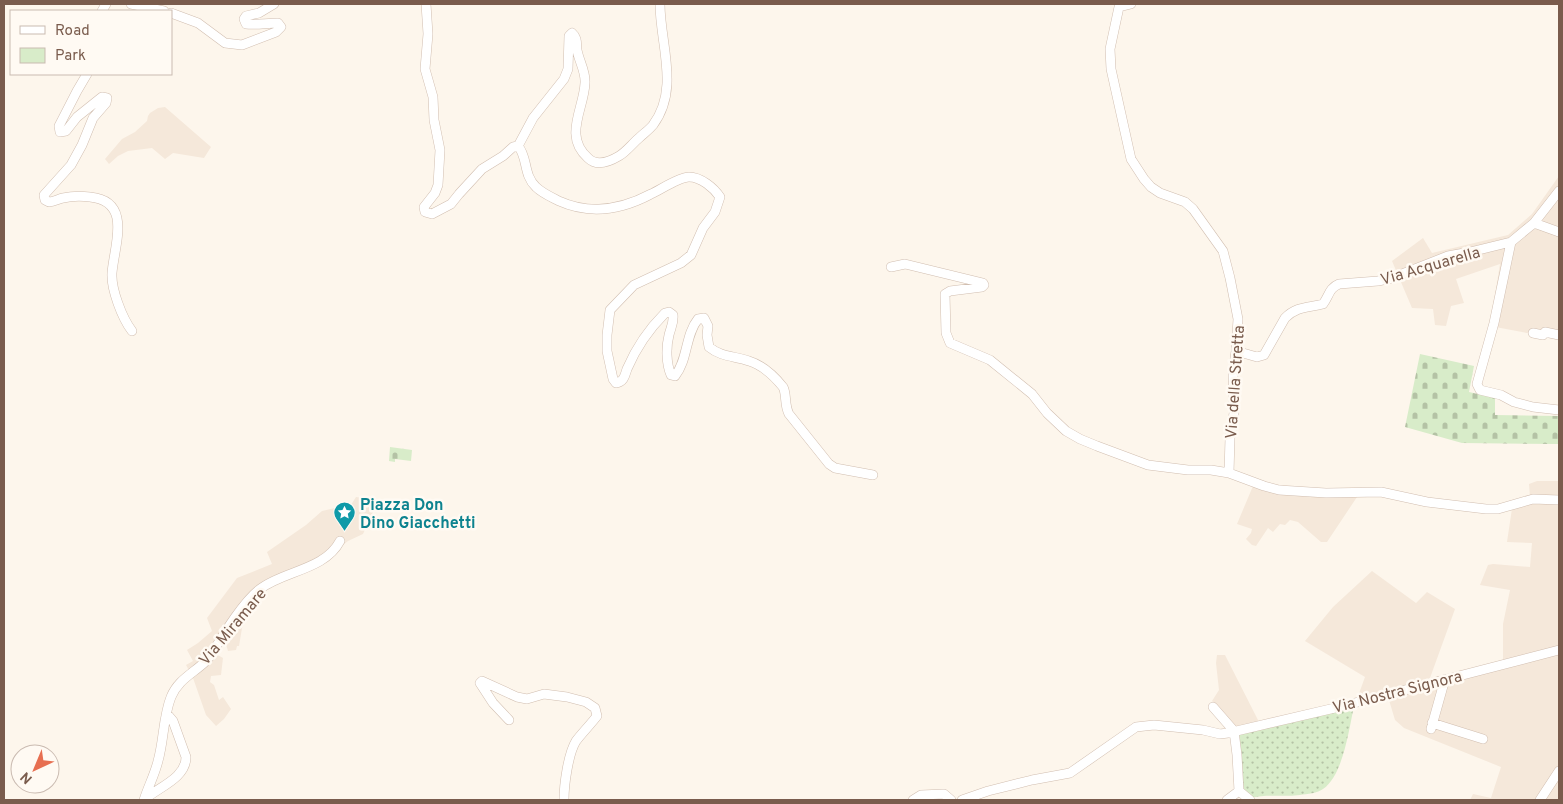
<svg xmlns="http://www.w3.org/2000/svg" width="1563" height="804" viewBox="0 0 1563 804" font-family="Overpass,sans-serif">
  <defs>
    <pattern id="green-dots" width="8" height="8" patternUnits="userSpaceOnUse" patternTransform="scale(1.25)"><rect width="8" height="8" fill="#d8ecc9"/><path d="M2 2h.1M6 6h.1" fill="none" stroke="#b4c2a5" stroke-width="1.8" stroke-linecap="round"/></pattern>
    <pattern id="cemetery-stones" width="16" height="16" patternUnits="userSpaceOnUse" patternTransform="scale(1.25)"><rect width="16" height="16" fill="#d8ecc9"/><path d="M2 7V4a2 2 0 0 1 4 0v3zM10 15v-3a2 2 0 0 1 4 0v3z" fill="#b4c2a5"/></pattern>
  </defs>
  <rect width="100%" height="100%" fill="#fdf6ec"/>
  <!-- residential -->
  <path fill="#f5e8da" d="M 165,107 L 211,147 L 204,158 L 173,153 L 165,159 L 152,148 L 128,151 L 118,156 L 109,164 L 105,159 L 122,139 L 135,132 L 147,121 L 148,116 L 150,113 L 158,108 Z
    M 1559,176 L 1559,339 L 1490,326 L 1500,264 L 1456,279 L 1464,303 L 1451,306 L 1446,326 L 1435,325 L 1433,309 L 1412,308 L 1392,261 L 1423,238 L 1432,253 L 1508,235 L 1532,214 Z
    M 1537,481 L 1559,481 L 1559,800 L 1470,800 L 1473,794 L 1491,798 L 1501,767 L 1404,728 L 1395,720 L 1389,700 L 1358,706 L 1357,699 L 1365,677 L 1305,641 L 1333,607 L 1372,571 L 1416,603 L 1427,592 L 1455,609 L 1430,678 L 1503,661 L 1503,624 L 1510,590 L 1480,585 L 1488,565 L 1493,564 L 1530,567 L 1532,543 L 1507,542 L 1513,502 L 1530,497 L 1529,484 Z
    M 1253,486 L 1359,494 L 1327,542 L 1321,542 L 1298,522 L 1290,520 L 1285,525 L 1280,524 L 1273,532 L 1268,528 L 1256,546 L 1252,545 L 1246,539 L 1251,533 L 1252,529 L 1237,524 Z
    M 356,497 L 364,498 L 373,504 L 374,510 L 363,534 L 348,541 L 314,567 L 273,584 L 252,601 L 255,605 L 242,628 L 239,646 L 237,646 L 236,650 L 228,651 L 225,641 L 216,654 L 223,658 L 221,675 L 211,676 L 210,682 L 214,685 L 219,700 L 223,697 L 231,709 L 224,719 L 216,726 L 206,715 L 193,678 L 186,665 L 193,661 L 187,650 L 198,643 L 212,631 L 207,618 L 237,578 L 272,564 L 267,552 L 306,525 L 322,511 L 335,508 L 349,508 Z
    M 1217,655 L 1225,655 L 1259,722 L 1238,727 L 1235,727 L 1212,701 L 1219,690 L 1216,663 Z"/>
  <!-- green -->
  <path fill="url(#green-dots)" d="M 1354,706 C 1349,729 1343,776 1323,789 C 1318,793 1307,794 1300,795 C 1283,797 1266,794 1250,798 L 1241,790 L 1238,736 L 1239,733 Z"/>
  <!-- cemetery -->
  <path fill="url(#cemetery-stones)" d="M 1420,354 L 1474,366 L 1469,392 L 1495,398 L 1495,415 L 1559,416 L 1559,444 L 1462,443 L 1405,427 Z
    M 390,447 L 412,450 L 411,461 L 395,459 L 395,462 L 389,461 Z"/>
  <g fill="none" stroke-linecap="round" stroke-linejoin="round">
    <defs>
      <path id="minor" d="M 131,4 L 164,11
        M 426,4 L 428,34 L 425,69 L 433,97 L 434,120 L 440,150 L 438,185 L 435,193 L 424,207 L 425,212 L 432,214 L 451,204 L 459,194 L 482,169 L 503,156 L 513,147 L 518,146
        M 1119,7 L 1110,49 L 1111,69 L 1131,159 L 1144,179 L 1151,187 L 1160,193 L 1185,202 L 1193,209 L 1223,251 L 1230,278 L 1238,319 L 1236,351 L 1233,373 L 1234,413 L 1230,438 L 1229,473
        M 1119,7 L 1131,4
        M 102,11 L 106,4
        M 171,13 L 198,23 L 225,43 L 242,45 L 276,32 L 281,27 L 278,23 C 267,23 257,25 246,24 L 244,19 L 246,16 L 259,13 L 274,4
        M 87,74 L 77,91 L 59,126 L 60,132 L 66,131 L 77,117 L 102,97 L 107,98 L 106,103 L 93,118 L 82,145 L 71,165 L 44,195 L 45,200 L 49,202 C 54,202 58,199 63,198 C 72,196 81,196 90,197 C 133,201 114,246 112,273 C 111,289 122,318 132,331
        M 518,146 C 528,157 523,175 536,187 C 542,193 551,197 559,201 C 590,215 621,210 651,194 C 660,190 679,177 689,177 C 701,177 714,188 720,197 L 715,212 L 703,228 L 691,255 L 681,263 L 634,285 L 610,310 L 607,335 L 607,351 L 613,379 L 616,383 C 624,382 625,375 627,369 C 636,348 649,329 665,313 L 669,312 L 673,315 C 674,322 671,327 669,335 C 666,347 666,363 671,375 L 675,376 C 688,360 685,335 698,319 L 704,318 L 708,326 L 707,335 L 709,347 C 721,357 735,356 749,361 C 762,365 775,377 783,387 C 787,394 784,405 789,414 L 829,464 L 835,468 L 873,475
        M 518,146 L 533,118 L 564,79 L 568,69 L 569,36 L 572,33 C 578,38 576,44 577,50 C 579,61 586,72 585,83 C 584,109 563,136 588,158 C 597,167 609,162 619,156 C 626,152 632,144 639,138 C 643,134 649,130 653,125 C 680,89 660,44 660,4
        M 1559,191 L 1534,223 L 1511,242 L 1494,323 L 1477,384 L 1480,390 L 1501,395 L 1514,402 L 1533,407 L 1559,410
        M 1534,223 L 1559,232
        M 891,267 L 905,264 L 983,283 L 984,285 L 982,287 L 950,291 L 945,294 L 946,333 L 950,343 L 990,360 L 1032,394 L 1047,413 L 1066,431 L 1080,439 L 1097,446 L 1148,465 L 1188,470 L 1211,470 L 1229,473 L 1264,486 L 1279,490 L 1326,493 L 1381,492 L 1427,502 L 1486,509 L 1498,509 L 1533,499 L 1559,500
        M 1533,333 L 1543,335 L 1545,332 L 1559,335
        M 1236,351 L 1257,357 L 1264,355 L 1285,318 C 1297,306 1308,308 1323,304 C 1329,296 1329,288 1339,284 L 1378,281 L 1392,278 L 1448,256 L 1470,252 L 1511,242
        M 1213,707 L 1234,731
        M 509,720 L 493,703 L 480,683 L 482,681 L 517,697 L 527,699 L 544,694 L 567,697 L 586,702 L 595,708 L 597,716 C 590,725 582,733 576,741 C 568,754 564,785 564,800
        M 1432,723 L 1483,739
        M 1431,729 L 1445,679
        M 1234,731 L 1237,755 L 1239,791
        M 1239,791 L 1250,800
        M 145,799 C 159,787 186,778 186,757 L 173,721 L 167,714
        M 144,800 C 148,787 155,774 158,761 C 164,740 163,717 171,697 C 178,680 192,674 205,662 C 209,659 211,654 214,650 C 225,632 244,601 260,589 C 283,571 325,570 340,541
        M 913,800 L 921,795 L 944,794 L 951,800
        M 962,800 L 988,791 L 1032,780 L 1070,773 L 1136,727 L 1154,725 L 1203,730 L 1220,734 L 1228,733 L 1339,707 L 1559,650
        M 1227,800 L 1239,791
        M 1540,800 L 1559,771"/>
    </defs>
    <!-- minor casing -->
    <use href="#minor" stroke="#d1beb0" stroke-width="10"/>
    <!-- minor -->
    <use href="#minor" stroke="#fff" stroke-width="9"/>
  </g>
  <!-- icons -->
  <defs>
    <symbol id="sight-pin" viewBox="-11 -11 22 30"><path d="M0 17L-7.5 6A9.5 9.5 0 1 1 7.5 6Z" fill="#0f9aa8" stroke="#fffaf3"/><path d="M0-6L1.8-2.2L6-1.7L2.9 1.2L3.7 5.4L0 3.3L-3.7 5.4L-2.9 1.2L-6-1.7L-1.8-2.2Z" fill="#fff"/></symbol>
  </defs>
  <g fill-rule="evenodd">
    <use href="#sight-pin" x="332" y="500" width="25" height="34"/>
  </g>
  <g text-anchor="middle" stroke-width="5" stroke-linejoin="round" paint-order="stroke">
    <!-- street labels -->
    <g font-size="16" fill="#7a5c4d" stroke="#fffaf3">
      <text transform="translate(1430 265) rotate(-16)" y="6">Via Acquarella</text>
      <text transform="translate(1234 382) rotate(-86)" y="6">Via della Stretta</text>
      <text transform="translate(232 626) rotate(-50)" y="6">Via Miramare</text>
      <text transform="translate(1397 691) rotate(-14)" y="6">Via Nostra Signora</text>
    </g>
    <!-- culture labels -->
    <g font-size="16" font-weight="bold" fill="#0d838f" stroke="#fffaf3" text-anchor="start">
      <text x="360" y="510">Piazza Don<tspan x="360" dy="18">Dino Giacchetti</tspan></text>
    </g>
  </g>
  <!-- border -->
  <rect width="1563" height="804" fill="none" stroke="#7a5c4d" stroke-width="10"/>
  <!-- legend -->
  <rect x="10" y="10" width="162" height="65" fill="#fffaf3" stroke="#cabbb1"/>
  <rect x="20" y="26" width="25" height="8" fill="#ffffff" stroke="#cabbb1"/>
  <text x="55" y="35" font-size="15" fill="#7a5c4d">Road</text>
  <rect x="20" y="48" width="25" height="15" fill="#d8ecc9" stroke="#cabbb1"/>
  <text x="55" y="60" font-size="15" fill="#7a5c4d">Park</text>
  <!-- north arrow -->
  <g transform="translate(35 769) rotate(224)"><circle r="24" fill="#fffaf3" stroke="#cabbb1"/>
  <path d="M0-4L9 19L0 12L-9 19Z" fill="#e76f51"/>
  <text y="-8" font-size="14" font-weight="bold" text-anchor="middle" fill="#7a5c4d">N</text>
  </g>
</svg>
